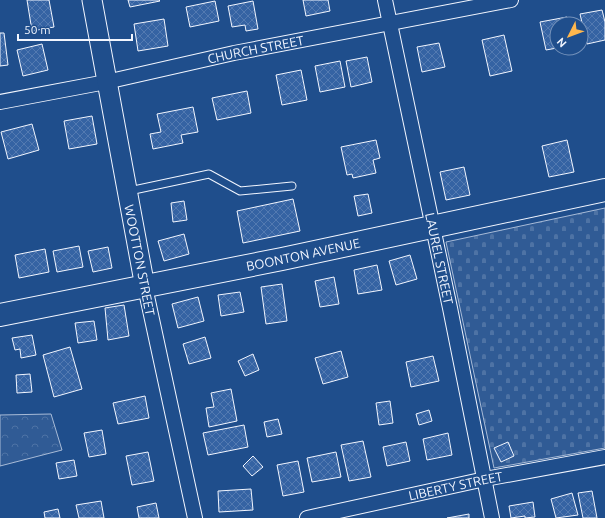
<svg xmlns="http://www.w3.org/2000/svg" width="605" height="518" viewBox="0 0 605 518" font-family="Ubuntu,sans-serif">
  <defs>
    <pattern id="forest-crowns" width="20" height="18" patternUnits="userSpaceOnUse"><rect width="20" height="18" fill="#305b95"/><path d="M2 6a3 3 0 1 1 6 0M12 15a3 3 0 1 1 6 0" fill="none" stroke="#4e73a5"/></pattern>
    <pattern id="cemetery-stones" width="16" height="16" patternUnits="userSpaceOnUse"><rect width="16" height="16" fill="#305b95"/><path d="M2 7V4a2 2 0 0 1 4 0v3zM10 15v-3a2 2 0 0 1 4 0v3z" fill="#4e73a5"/></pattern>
    <pattern id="building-cross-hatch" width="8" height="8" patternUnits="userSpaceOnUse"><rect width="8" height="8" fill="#3563a3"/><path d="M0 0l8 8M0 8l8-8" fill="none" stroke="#537ab1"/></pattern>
  </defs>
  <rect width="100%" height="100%" fill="#1f4e8c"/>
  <!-- forest -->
  <path fill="url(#forest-crowns)" stroke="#a8bbd7" d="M 51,414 L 62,450 L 0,466 L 0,415 Z"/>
  <!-- cemetery -->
  <path fill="url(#cemetery-stones)" stroke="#a8bbd7" d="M 605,208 L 605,448 L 494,468 L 446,242 Z"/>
  <!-- building -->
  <path fill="url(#building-cross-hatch)" stroke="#f2f6ff" d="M 27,0 L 49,0 L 54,27 L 32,31 Z
    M 128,0 L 159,0 L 160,1 L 130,7 Z
    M 303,0 L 328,0 L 330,11 L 306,16 Z
    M 215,1 L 219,21 L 190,27 L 186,7 Z
    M 253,1 L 258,29 L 246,31 L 245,25 L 232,27 L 228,6 Z
    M 602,10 L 605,22 L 605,40 L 587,44 L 580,14 Z
    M 567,17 L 568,24 L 557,24 L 557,48 L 546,50 L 540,22 Z
    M 164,19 L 168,46 L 138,51 L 134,24 Z
    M 0,33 L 4,33 L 8,65 L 0,66 Z
    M 504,35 L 512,71 L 490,76 L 482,40 Z
    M 439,43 L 445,67 L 422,72 L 417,47 Z
    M 42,44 L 48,70 L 23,76 L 17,50 Z
    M 367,57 L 372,82 L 351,87 L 346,61 Z
    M 340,61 L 345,87 L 320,92 L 315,66 Z
    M 301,70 L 307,100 L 282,105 L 276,75 Z
    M 247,91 L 251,113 L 217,120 L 212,98 Z
    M 193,107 L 198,132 L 181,135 L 183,143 L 153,149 L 150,134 L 161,132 L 157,114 Z
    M 92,116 L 97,144 L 69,149 L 64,121 Z
    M 32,124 L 39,150 L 8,159 L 1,132 Z
    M 376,140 L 380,158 L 373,160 L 376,173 L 353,178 L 352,174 L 347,175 L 341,147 Z
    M 567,140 L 574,172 L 549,177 L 542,146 Z
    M 464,167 L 470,195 L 446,200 L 440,172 Z
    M 368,194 L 372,213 L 358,216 L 354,196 Z
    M 293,199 L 300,231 L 243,243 L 237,211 Z
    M 184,201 L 187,220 L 173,222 L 171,203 Z
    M 184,234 L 189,254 L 164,261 L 158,241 Z
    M 79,246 L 83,267 L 57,272 L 53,251 Z
    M 108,247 L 112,268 L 93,272 L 88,251 Z
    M 45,249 L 49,272 L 19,278 L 15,255 Z
    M 410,255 L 417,279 L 396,285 L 389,261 Z
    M 377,265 L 382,290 L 358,294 L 354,270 Z
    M 334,277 L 339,304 L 320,307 L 315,281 Z
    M 282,284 L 287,321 L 266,324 L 261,287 Z
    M 240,292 L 244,312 L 221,316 L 218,295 Z
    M 198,297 L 204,321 L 178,328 L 172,304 Z
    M 124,305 L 129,336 L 108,340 L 105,308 Z
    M 94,321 L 97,340 L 78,343 L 75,323 Z
    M 32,335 L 36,355 L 21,358 L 20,349 L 15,350 L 12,338 Z
    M 205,337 L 211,358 L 189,364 L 183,344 Z
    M 70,347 L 82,389 L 54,397 L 43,355 Z
    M 341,351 L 348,377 L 323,384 L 315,358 Z
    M 253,354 L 259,370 L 245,376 L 238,361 Z
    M 433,356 L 439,381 L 411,387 L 406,362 Z
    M 30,374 L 32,392 L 17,393 L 16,375 Z
    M 231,389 L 237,421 L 209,427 L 206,408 L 214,407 L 211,393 Z
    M 145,396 L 149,418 L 118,424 L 113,403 Z
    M 390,401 L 393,423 L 379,425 L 376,403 Z
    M 429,410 L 432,421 L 419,425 L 416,414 Z
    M 278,419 L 282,434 L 267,437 L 264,422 Z
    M 244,425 L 248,447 L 208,455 L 203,433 Z
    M 102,430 L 106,454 L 89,457 L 84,433 Z
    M 448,433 L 452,455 L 427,460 L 423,439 Z
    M 363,441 L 371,477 L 349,481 L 341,445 Z
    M 406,442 L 410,461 L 387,466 L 383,447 Z
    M 508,442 L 514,456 L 501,462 L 494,448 Z
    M 148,452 L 154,481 L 132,485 L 126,456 Z
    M 336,452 L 341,477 L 312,482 L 307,458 Z
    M 253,456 L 263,467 L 252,476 L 243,466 Z
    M 74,460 L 77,476 L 59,479 L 56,463 Z
    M 298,461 L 304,492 L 283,496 L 277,465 Z
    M 251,489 L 253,510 L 219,512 L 218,491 Z
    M 592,491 L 597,518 L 583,518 L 578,493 Z
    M 572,493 L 578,515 L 556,518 L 551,499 Z
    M 101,501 L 104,518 L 79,518 L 76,505 Z
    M 533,502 L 535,517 L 525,518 L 525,516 L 511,518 L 509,506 Z
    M 156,503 L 159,518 L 139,518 L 137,507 Z
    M 58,509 L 60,518 L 45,518 L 44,512 Z
    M 469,514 L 469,518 L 447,518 Z"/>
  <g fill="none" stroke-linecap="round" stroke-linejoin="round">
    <defs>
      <path id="lane" d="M 129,191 L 209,174 L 240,191 L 292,186"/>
      <g id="street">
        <path id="s1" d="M 385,0 L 450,308 L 492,518"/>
        <path id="s2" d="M 0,102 L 106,82 L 234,53 L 511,0"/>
        <path d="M 145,287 L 195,518"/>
        <path id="s3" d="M 307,518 L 485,479 L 605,457"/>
      </g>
      <path id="secondary" d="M 92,0 L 145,287"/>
      <g id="primary">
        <path id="s4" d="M 0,315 L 282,259 L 605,190"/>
      </g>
    </defs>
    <!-- lane casing -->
    <use href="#lane" stroke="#f2f6ff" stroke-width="9"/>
    <!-- street casing -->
    <use href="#street" stroke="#f2f6ff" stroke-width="16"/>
    <!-- secondary casing -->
    <use href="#secondary" stroke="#f2f6ff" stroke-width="21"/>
    <!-- primary casing -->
    <use href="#primary" stroke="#f2f6ff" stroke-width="24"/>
    <!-- lane -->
    <use href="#lane" stroke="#1f4e8c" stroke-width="7"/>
    <!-- street -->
    <use href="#street" stroke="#1f4e8c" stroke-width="14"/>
    <!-- secondary -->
    <use href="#secondary" stroke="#1f4e8c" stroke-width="19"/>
    <!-- primary -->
    <use href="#primary" stroke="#1f4e8c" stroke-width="22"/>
  </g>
  <g text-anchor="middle" stroke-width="3" stroke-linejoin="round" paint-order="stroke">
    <!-- street labels -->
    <g font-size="13" fill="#f2f6ff" stroke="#1f4e8c">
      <text dy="5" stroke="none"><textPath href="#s2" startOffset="261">CHURCH STREET</textPath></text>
      <text dy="5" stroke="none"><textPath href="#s4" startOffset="309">BOONTON AVENUE</textPath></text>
      <text dy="5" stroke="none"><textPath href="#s1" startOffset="264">LAUREL STREET</textPath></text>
      <text transform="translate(140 260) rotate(79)" y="5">WOOTTON STREET</text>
      <text dy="5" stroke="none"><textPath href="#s3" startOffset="152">LIBERTY STREET</textPath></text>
    </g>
  </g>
  <!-- north arrow -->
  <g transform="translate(569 36) rotate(228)"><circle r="19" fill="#1f4e8c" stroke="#7391ba"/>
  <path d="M0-3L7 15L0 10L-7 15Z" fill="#ffb74d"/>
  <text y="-6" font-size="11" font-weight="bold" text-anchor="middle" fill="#f2f6ff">N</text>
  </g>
  <!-- scale -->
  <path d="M18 34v6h114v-6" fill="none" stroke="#f2f6ff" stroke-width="2"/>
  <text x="24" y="34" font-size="12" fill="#f2f6ff" stroke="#1f4e8c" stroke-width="3" paint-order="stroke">50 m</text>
</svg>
